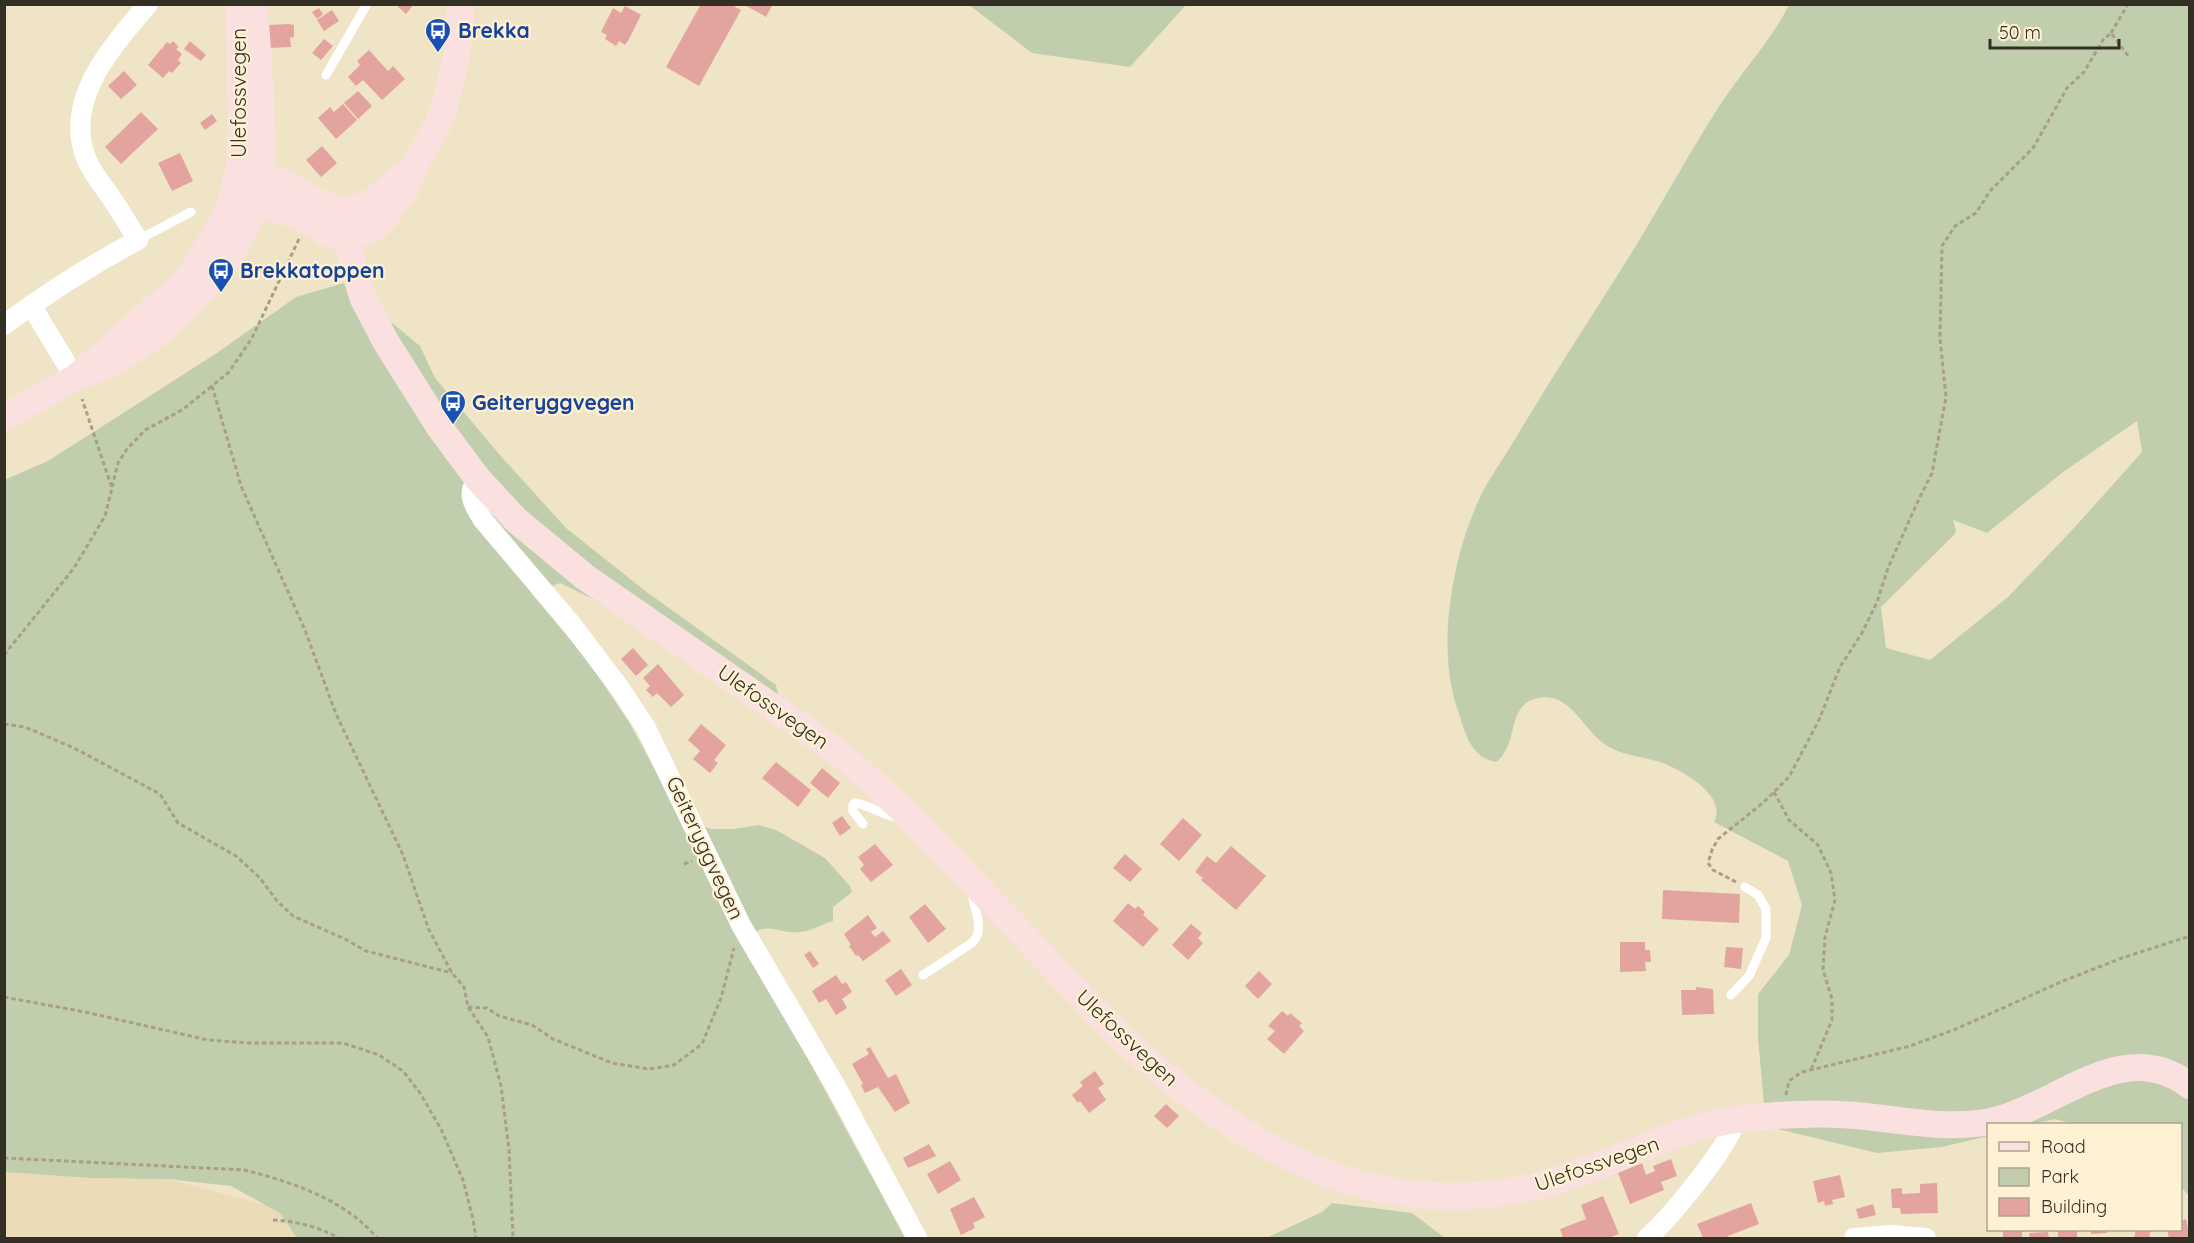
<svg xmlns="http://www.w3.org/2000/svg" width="2194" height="1243" viewBox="0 0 2194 1243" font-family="Quicksand,sans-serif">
  <rect width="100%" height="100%" fill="#f0e4c7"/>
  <!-- built -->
  <path fill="#ebdbb7" d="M 4,1172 L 90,1178 L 167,1179 L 299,1214 L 348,1238 L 5,1238 Z"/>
  <!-- green -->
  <path fill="#c0cead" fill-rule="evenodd" d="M 969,5 L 1186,5 L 1130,67 L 1032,53 Z
    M 1789,5 L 2189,5 L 2189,1196 L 2181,1187 L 2180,1124 L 2073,1124 L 2055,1119 L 2033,1124 L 1988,1124 L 1988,1136 L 1942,1147 L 1877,1153 L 1766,1126 L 1758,1038 L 1758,994 L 1789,955 L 1802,905 L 1788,861 L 1714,822 C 1728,796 1683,771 1663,763 C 1643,756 1620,756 1603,743 C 1581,726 1568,689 1534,699 C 1507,707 1518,747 1496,762 C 1470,757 1466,734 1458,711 C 1435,647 1453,551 1483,491 C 1492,474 1504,458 1514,441 C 1547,385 1582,331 1617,276 C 1653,220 1684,161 1720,105 C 1742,71 1771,41 1789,5 ZM 2137,421 L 2142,452 L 2074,528 L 2009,596 L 1930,660 L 1886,648 L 1881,607 L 1954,535 L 1956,530 L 1953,520 L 1987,533 L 2063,472 Z
    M 344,283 L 420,346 L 435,378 L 499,454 L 566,528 L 644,590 L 776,685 L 785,728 L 595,600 L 560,583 L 532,594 L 588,661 L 629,722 L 675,806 L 689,821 L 711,829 L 733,829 L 759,825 L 776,830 L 825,858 L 850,886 L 852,892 L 833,907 L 833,921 C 823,924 811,931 801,932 C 776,935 768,918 744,940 L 745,951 L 809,1061 L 905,1238 L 297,1238 L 280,1213 L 231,1186 L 167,1179 L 90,1178 L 5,1172 L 4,480 L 48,461 L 217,353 L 296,297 Z
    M 1332,1203 L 1412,1213 L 1445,1238 L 1266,1238 L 1322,1212 Z"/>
  <!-- building -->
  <path fill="#e3a49f" d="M 395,4 L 414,4 L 406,14 Z
    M 701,4 L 730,4 L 741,10 L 699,86 L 666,67 Z
    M 743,4 L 773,4 L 766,17 Z
    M 625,6 L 641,15 L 628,41 L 625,45 L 619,41 L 616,46 L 605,39 L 607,35 L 601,32 L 613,8 L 621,13 Z
    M 319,8 L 323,14 L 317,19 L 312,12 Z
    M 332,10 L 339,21 L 324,31 L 317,20 Z
    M 289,24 L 294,25 L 294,37 L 290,38 L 291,47 L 270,48 L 268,25 Z
    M 324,39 L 333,46 L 321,60 L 312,53 Z
    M 173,41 L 179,47 L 176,49 L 182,54 L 178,60 L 181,63 L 172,73 L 169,71 L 163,78 L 148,65 L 162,48 L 164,49 L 163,47 L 167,42 L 170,44 Z
    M 190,41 L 206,55 L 201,61 L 184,49 Z
    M 369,50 L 388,71 L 393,66 L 405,79 L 382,100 L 363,80 L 356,86 L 348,77 L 360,65 L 357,61 Z
    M 124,71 L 137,85 L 121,99 L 108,86 Z
    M 358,91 L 372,106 L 358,119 L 344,103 Z
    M 343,104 L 357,120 L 336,139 L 318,118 L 330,107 L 334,112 Z
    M 141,112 L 158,129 L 121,164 L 105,147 Z
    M 212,114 L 217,121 L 205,130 L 200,123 Z
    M 322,146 L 337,163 L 321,177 L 306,160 Z
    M 180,153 L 193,181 L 172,191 L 158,163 Z
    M 633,648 L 648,665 L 636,676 L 621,659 Z
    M 658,664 L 684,695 L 671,707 L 657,693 L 653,697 L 646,690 L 650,686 L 643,678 Z
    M 701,724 L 726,745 L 714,760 L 718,763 L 710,773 L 693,759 L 700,751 L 688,740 Z
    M 776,762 L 811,790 L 798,807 L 762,778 Z
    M 822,768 L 840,783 L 828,798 L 810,783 Z
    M 842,816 L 851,828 L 840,836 L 832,823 Z
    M 1183,818 L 1202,835 L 1179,861 L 1160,844 Z
    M 875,844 L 893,865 L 871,882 L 860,869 L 864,865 L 858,857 Z
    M 1231,846 L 1266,876 L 1236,910 L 1201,880 L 1203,878 L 1195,872 L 1207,856 L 1216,863 Z
    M 1125,854 L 1142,869 L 1130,882 L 1113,868 Z
    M 1663,890 L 1740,894 L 1739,923 L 1662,919 Z
    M 1128,903 L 1135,909 L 1138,906 L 1145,912 L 1143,915 L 1159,929 L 1143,947 L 1113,921 Z
    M 925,904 L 946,929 L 928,943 L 909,917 Z
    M 868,915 L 877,928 L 871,932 L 875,937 L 883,931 L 891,941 L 863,961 L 858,955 L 856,956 L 849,946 L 851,945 L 844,934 Z
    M 1191,924 L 1202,933 L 1198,938 L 1203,943 L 1188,960 L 1172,945 Z
    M 1620,942 L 1645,942 L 1645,950 L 1650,950 L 1651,962 L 1645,962 L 1646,971 L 1620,972 Z
    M 1726,947 L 1743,948 L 1741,969 L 1724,967 Z
    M 810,951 L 819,964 L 813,968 L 804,955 Z
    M 901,969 L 912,985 L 896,996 L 885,980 Z
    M 1259,971 L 1272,984 L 1258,999 L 1245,986 Z
    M 836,975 L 842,984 L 846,982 L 852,992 L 842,999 L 847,1008 L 836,1015 L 826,999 L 819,1003 L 812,991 Z
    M 1696,987 L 1713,989 L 1714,1014 L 1682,1015 L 1681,990 L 1696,990 Z
    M 1282,1011 L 1288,1016 L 1290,1013 L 1302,1023 L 1299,1026 L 1304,1031 L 1284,1054 L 1267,1039 L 1275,1031 L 1268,1026 Z
    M 870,1047 L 888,1078 L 896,1074 L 910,1103 L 895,1112 L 878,1087 L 865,1093 L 861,1085 L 863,1084 L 852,1064 L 869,1054 L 866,1049 Z
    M 1095,1071 L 1104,1084 L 1098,1088 L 1106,1100 L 1089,1113 L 1080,1101 L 1078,1103 L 1072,1095 L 1083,1086 L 1080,1082 Z
    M 1166,1104 L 1179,1116 L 1167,1128 L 1154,1116 Z
    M 929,1144 L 936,1156 L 908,1168 L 903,1158 Z
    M 1671,1159 L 1677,1176 L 1661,1182 L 1664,1190 L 1630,1204 L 1618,1173 L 1642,1163 L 1646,1175 L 1655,1171 L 1653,1166 Z
    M 950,1161 L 961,1180 L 938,1194 L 927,1174 Z
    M 1840,1175 L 1845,1197 L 1832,1200 L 1833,1204 L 1825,1206 L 1824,1201 L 1818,1203 L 1813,1181 Z
    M 1937,1183 L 1938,1213 L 1901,1214 L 1900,1208 L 1892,1208 L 1891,1189 L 1902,1188 L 1902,1194 L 1920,1193 L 1920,1184 Z
    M 1603,1196 L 1619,1234 L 1608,1238 L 1563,1238 L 1560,1229 L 1586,1219 L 1581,1205 Z
    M 974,1197 L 985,1217 L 973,1223 L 975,1228 L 961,1235 L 950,1209 Z
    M 1751,1203 L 1759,1224 L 1728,1236 L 1729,1238 L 1703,1238 L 1697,1224 Z
    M 1873,1204 L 1876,1215 L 1859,1219 L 1856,1209 Z
    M 2186,1219 L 2190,1238 L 2169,1238 L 2167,1230 L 2180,1230 L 2180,1221 Z
    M 2003,1230 L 2022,1230 L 2022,1238 L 2003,1238 Z
    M 2058,1230 L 2077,1230 L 2077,1238 L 2058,1238 Z
    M 2091,1230 L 2107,1230 L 2107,1233 L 2091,1234 Z
    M 2136,1230 L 2151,1230 L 2149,1238 L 2134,1238 Z
    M 2048,1232 L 2049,1238 L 2030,1238 L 2029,1233 Z"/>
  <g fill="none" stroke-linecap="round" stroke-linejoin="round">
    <!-- path -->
    <path stroke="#a99f89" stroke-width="3" stroke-dasharray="4.5 3" stroke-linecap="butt" d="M 2111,33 L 2128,4
      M 299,239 L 252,338 L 229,372 L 212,386 L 241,486 L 305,630 L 336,714 L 403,855 L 429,930 L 452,973 L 464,987 L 468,1007 L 488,1037 L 501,1086 L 509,1149 L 513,1238
      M 112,487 L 118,463 L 127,449 L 145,430 L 182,410 L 212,386
      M 4,655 L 74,568 L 105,516 L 112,488 L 82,399
      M 4,724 L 25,727 L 74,748 L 160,794 L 178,823 L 236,856 L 260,878 L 277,901 L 293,916 L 345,939 L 366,951 L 452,973
      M 1774,792 L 1789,820 L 1818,845 L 1831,873 L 1835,900 L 1825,937 L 1823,970 L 1832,999 L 1832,1020 L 1811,1070
      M 684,864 L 692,861
      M 1736,882 L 1713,870 L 1708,863 L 1712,850 L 1718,839 L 1764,802 L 1789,777 L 1819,720 L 1840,667 L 1862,633 L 1877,602 L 1888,568 L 1918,501 L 1932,473 L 1946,397 L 1940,338 L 1942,246 L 1955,226 L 1976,213 L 1990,191 L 2033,148 L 2067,88 L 2084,72 L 2103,40 L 2111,33 L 2129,57
      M 4,997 L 85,1012 L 208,1040 L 249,1043 L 343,1043 L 379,1055 L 403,1071 L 420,1093 L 441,1129 L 463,1180 L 473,1219 L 476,1238
      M 468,1007 L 487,1008 L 499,1016 L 532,1025 L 553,1039 L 612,1063 L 649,1069 L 674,1065 L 702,1044 L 721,998 L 734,948
      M 1786,1095 L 1789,1081 L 1802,1072 L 1910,1046 L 1956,1029 L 2063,981 L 2122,958 L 2190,936
      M 4,1158 L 244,1170 C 292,1182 344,1199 377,1238
      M 273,1220 C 297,1221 318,1227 339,1238"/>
    <!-- lane -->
    <path stroke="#fff" stroke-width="9" d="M 326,75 L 367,4
      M 138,240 L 191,212
      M 863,824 L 853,811 L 853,805 L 855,803 C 871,805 884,817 900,818
      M 923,975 L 972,943 C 987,928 972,908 972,890
      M 1731,995 L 1749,976 L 1766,938 L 1766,909 L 1758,895 L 1745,887"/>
    <!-- street -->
    <path stroke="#fff" stroke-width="20" d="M 31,305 L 75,378
      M 4,325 C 47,293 91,265 138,240 C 128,224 119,209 108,193 C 100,182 91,171 86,158 C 63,99 113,46 148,4
      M 478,479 C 465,494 474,505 483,520 L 572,625 L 619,687 L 646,728 L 741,925 L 835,1085 L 917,1238
      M 1647,1238 C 1668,1220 1731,1145 1735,1120
      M 1854,1238 L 1890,1235 L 1926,1238"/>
    <!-- secondary -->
    <path stroke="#fae1e0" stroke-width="27" d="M 239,4 L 241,114 L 240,165 L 231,202 L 222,223 L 192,272 L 177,289 L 75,378 C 105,367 134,352 159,332 C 203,297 254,236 261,178 C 264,157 262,136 261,114 C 260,78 257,41 254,4
      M 244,181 C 249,179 257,177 262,177 C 302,182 327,226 371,202 C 383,195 392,183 402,175
      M 244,189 L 256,202 L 303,218 L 325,232 L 335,236 L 356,235 L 376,226 L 385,217 L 406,189 L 416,163 L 438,124 L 445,104 L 457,55 L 461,4
      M 347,210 L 348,237 L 352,262 L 363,298 L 386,342 L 440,428 L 478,479 L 516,520 L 585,577 L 842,755 L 908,815 L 1118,1034 C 1240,1147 1376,1230 1548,1183 C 1611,1166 1675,1127 1739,1119 C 1775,1115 1812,1112 1848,1115 C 1897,1118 1948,1132 1997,1120 C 2060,1104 2125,1035 2190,1086
      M 4,417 L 75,378"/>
  </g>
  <!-- icons -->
  <defs>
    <symbol id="bus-pin" viewBox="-11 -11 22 30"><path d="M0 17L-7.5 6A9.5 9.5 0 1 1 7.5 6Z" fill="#1a4fb4" stroke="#fef1d4"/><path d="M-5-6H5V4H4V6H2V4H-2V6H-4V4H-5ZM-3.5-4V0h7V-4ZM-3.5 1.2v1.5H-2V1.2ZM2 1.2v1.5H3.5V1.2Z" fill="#fff"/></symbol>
  </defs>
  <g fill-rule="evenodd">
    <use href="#bus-pin" x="423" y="16" width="30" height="40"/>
    <use href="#bus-pin" x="206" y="256" width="30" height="40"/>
    <use href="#bus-pin" x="438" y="388" width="30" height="40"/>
  </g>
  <g text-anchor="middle" stroke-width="4.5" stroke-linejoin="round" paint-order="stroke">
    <!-- transit labels -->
    <g font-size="21" font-weight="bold" fill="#164399" stroke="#fef1d4" text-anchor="start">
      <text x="458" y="38">Brekka</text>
      <text x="240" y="278">Brekkatoppen</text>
      <text x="472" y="410">Geiteryggvegen</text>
    </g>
    <!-- street labels -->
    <g font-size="21" fill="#342f24" stroke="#fef1d4">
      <text transform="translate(239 93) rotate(-90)" y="7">Ulefossvegen</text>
      <text transform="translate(773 707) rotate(35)" y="7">Ulefossvegen</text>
      <text transform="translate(705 848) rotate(65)" y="7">Geiteryggvegen</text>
      <text transform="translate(1127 1038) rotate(43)" y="7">Ulefossvegen</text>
      <text transform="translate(1597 1164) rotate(-19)" y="7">Ulefossvegen</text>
    </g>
  </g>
  <!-- border -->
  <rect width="2194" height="1243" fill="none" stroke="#342f24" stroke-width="12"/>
  <!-- legend -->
  <rect x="1987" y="1123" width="195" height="108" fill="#fef1d4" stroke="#ada38e" stroke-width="1.5"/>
  <rect x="1999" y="1142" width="30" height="9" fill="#fae1e0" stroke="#ada38e" stroke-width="1.5"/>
  <text x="2041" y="1153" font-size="18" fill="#342f24">Road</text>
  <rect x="1999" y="1168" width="30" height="18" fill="#c0cead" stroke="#ada38e" stroke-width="1.5"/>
  <text x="2041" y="1183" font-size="18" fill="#342f24">Park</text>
  <rect x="1999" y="1198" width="30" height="18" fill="#e3a49f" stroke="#ada38e" stroke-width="1.5"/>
  <text x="2041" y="1213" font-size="18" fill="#342f24">Building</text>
  <!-- scale -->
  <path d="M1990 39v9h129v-9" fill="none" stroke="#342f24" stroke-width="3"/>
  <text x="1999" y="39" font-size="18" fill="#342f24" stroke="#fef1d4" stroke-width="4.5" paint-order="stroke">50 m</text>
</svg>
